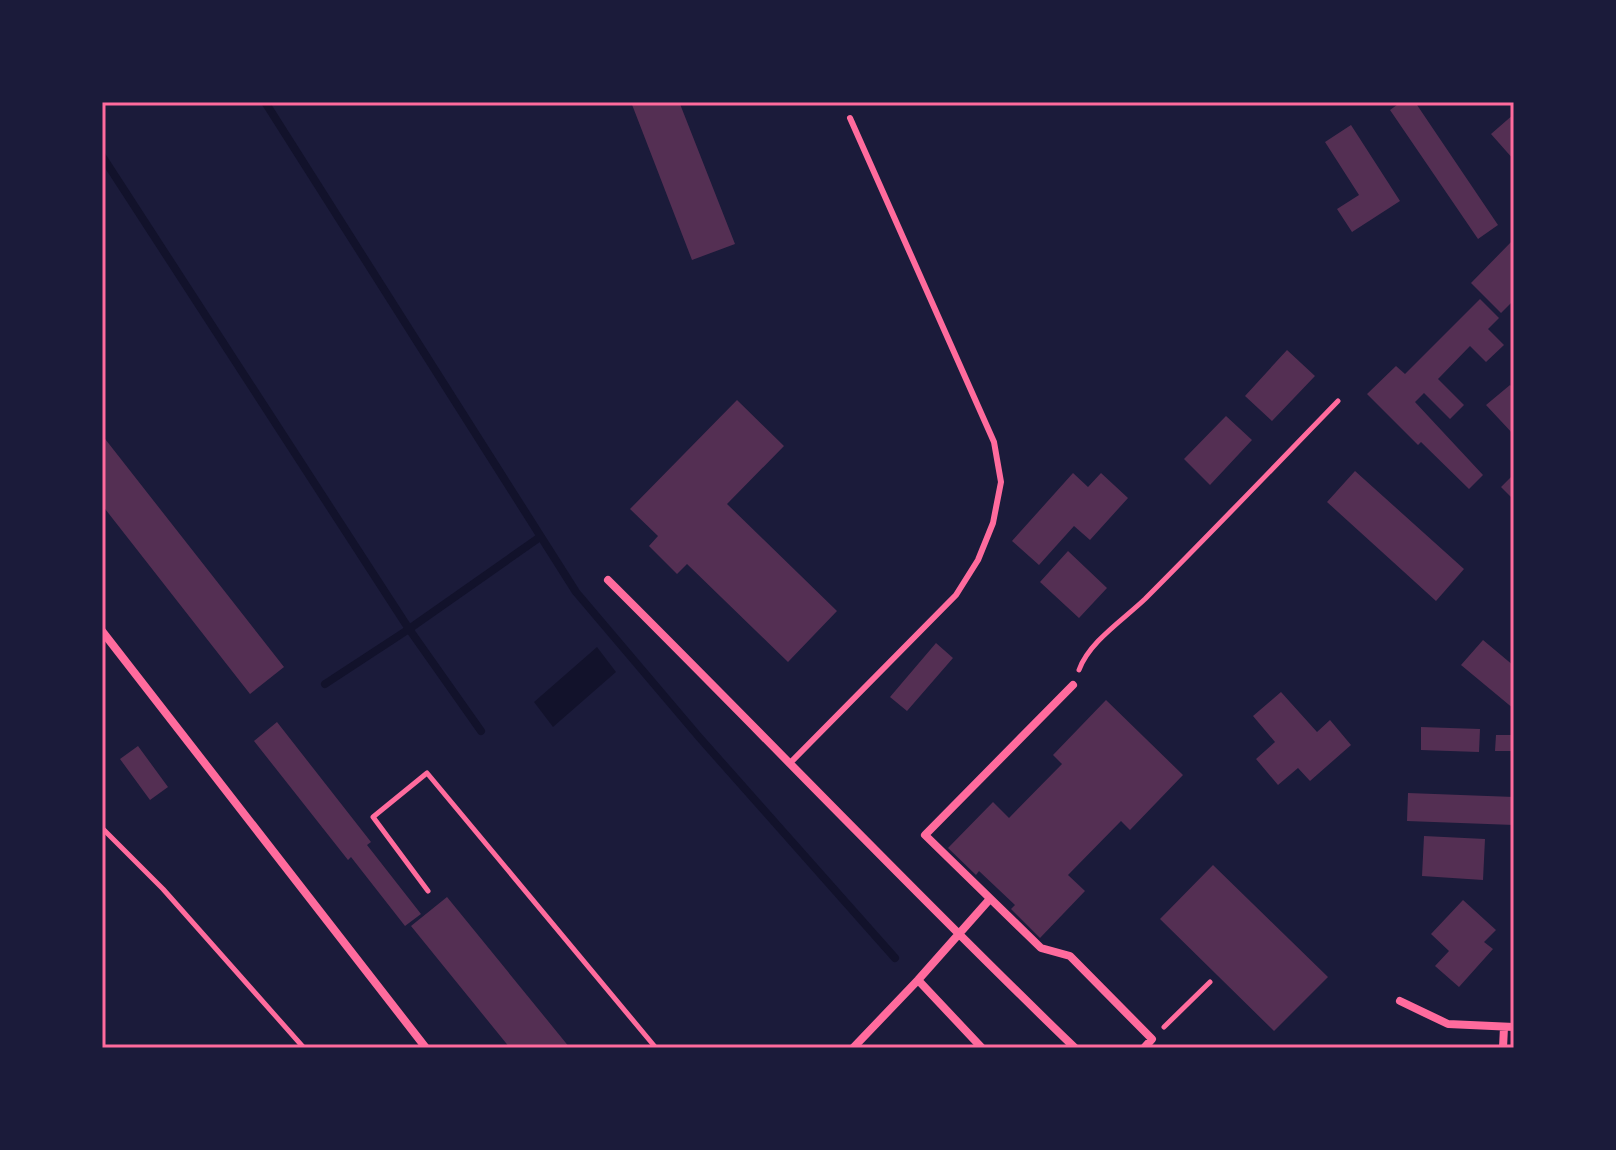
<svg xmlns="http://www.w3.org/2000/svg" width="1616" height="1150" viewBox="0 0 1616 1150" font-family="Karla,sans-serif">
  <rect width="100%" height="100%" fill="#1b1b3a"/>
  <!-- water -->
  <path fill="#12122b" d="M 597,647 L 616,672 L 553,727 L 534,702 Z"/>
  <g fill="none" stroke-linecap="round" stroke-linejoin="round">
    <!-- stream -->
    <path stroke="#12122b" stroke-width="8" d="M 265,102 L 576,592 L 699,737 L 895,958
      M 102,156 L 409,629 L 481,731
      M 325,684 L 409,629 L 540,537"/>
  </g>
  <!-- building -->
  <path fill="#542f53" d="M 631,102 L 686,102 L 680,104 L 735,244 L 692,260 Z
    M 1401,102 L 1415,102 L 1498,225 L 1478,239 L 1390,110 Z
    M 1514,114 L 1514,160 L 1491,134 Z
    M 1351,125 L 1400,201 L 1352,232 L 1337,209 L 1359,195 L 1325,142 Z
    M 1514,239 L 1514,300 L 1501,313 L 1471,283 Z
    M 1480,299 L 1499,318 L 1488,329 L 1504,345 L 1486,362 L 1470,346 L 1438,379 L 1464,405 L 1450,419 L 1424,393 L 1415,402 L 1483,475 L 1469,489 L 1421,442 L 1418,445 L 1367,394 L 1396,366 L 1405,374 Z
    M 1287,350 L 1315,376 L 1272,421 L 1245,396 Z
    M 1510,385 L 1514,389 L 1514,435 L 1486,405 Z
    M 737,400 L 784,446 L 727,504 L 837,611 L 788,662 L 687,564 L 677,574 L 649,546 L 658,536 L 630,509 Z
    M 1226,416 L 1252,440 L 1210,485 L 1184,459 Z
    M 102,435 L 284,667 L 250,694 L 102,505 Z
    M 1355,471 L 1464,569 L 1436,601 L 1327,502 Z
    M 1073,473 L 1088,487 L 1101,473 L 1128,498 L 1090,540 L 1074,526 L 1039,565 L 1012,541 Z
    M 1514,474 L 1514,500 L 1501,487 Z
    M 1068,551 L 1107,588 L 1079,618 L 1040,582 Z
    M 1483,640 L 1514,666 L 1514,709 L 1461,665 Z
    M 936,643 L 953,658 L 907,711 L 890,697 Z
    M 1281,692 L 1317,732 L 1330,720 L 1351,745 L 1310,781 L 1298,768 L 1278,785 L 1256,759 L 1275,742 L 1253,716 Z
    M 1106,700 L 1183,775 L 1130,830 L 1121,821 L 1068,875 L 1085,891 L 1040,938 L 1011,909 L 1015,905 L 979,871 L 976,875 L 948,848 L 993,802 L 1009,818 L 1062,764 L 1053,755 Z
    M 277,722 L 371,842 L 367,845 L 421,914 L 405,926 L 351,857 L 348,860 L 254,741 Z
    M 1421,727 L 1480,729 L 1479,752 L 1421,750 Z
    M 1496,735 L 1514,735 L 1514,751 L 1495,751 Z
    M 138,746 L 168,787 L 150,800 L 120,759 Z
    M 1408,793 L 1514,797 L 1514,825 L 1407,821 Z
    M 1424,836 L 1485,839 L 1483,880 L 1422,876 Z
    M 1213,865 L 1328,977 L 1274,1031 L 1160,919 Z
    M 447,897 L 570,1048 L 510,1048 L 411,926 Z
    M 1463,900 L 1496,930 L 1484,942 L 1493,949 L 1459,987 L 1435,966 L 1449,951 L 1431,934 Z"/>
  <g fill="none" stroke-linecap="round" stroke-linejoin="round">
    <!-- path -->
    <path stroke="#ff6b9d" stroke-width="5" d="M 1079,670 C 1089,642 1123,620 1145,599 C 1210,534 1274,467 1338,401
      M 102,828 L 163,889 L 304,1048
      M 428,891 L 373,817 L 427,773 L 656,1048
      M 1164,1027 L 1210,982"/>
    <!-- service -->
    <path stroke="#ff6b9d" stroke-width="6" d="M 791,762 L 956,595 L 978,560 L 993,523 L 1001,482 L 994,442 L 850,118"/>
    <!-- minor -->
    <path stroke="#ff6b9d" stroke-width="8" d="M 608,580 C 764,735 916,895 1075,1048
      M 102,631 L 426,1048
      M 1073,685 L 925,835 L 1041,948 L 1070,956 L 1152,1039 L 1144,1048
      M 918,980 L 982,1048
      M 1400,1001 L 1448,1024 L 1514,1027
      M 853,1048 L 918,980 L 989,900
      M 1503,1048 L 1504,1027"/>
  </g>
  <!-- border -->
  <rect width="1616" height="1150" fill="none" stroke="#1b1b3a" stroke-width="208"/>
  <rect x="104" y="104" width="1408" height="942" fill="none" stroke="#ff6b9d" stroke-width="3"/>
</svg>
